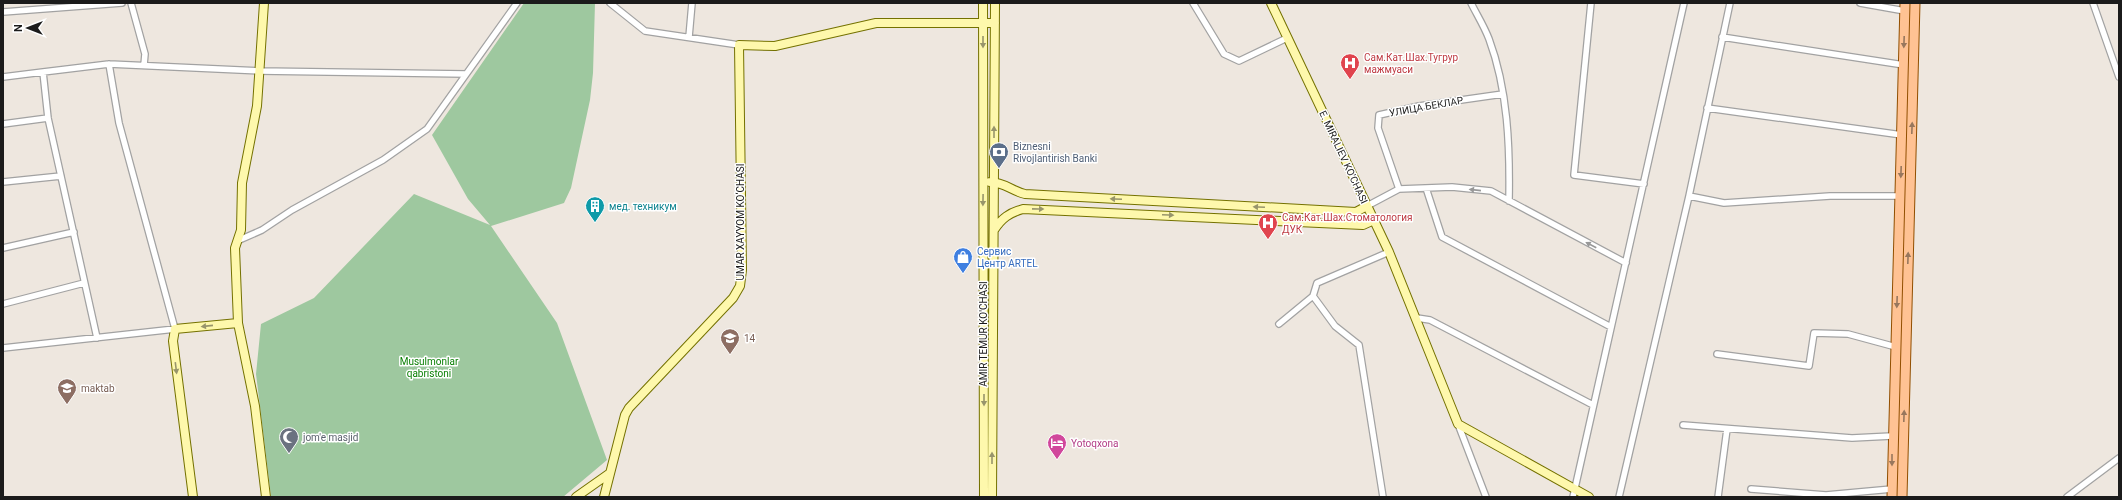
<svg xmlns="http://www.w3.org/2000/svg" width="2122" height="500" viewBox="0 0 2122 500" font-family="Roboto,sans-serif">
  <rect width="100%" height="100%" fill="#eee7df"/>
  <!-- cemetery -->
  <path fill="#9ec89f" d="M 524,3 L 595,3 L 593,73 L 590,100 L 571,188 L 564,203 L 491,226 L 557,323 L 607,460 L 563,497 L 271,497 L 256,374 L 261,324 L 314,298 L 414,194 L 490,225 L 468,199 L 432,135 Z"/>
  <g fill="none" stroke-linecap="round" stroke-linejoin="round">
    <defs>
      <path id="street" d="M 131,3 L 145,54 L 144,65
        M 610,3 L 645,31 L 739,45
        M 1193,3 L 1224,54 L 1239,61 L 1287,38
        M 1471,3 C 1477,15 1484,26 1489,39 C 1508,90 1510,147 1509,201
        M 1591,3 L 1574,175 L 1644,184
        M 1860,3 L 1905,11
        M 2093,3 L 2119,77
        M 3,12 L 122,3
        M 689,37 L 692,3
        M 1722,37 L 1904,65
        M 3,77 L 43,72
        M 1707,108 L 1902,135
        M 3,124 L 48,118
        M 3,182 L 61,176
        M 1426,188 L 1442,237 L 1611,327
        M 1399,189 L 1378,128 L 1379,115 L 1419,106 L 1503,94
        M 1689,196 L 1724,203 L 1830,196 L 1900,196
        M 1367,206 L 1399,189 L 1452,187 L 1491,191 L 1626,263
        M 237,241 L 262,230 L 292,210 L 383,160 L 427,129 L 517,3
        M 3,248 L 74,232
        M 1313,296 L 1335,326 L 1359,345 L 1383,497
        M 3,304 L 84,283
        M 1417,318 L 1430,320 L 1593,405
        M 1279,324 L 1313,296 L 1317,283 L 1389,252
        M 97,338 L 48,118 L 43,72 L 109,64 L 259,71 L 466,74
        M 3,348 L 175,329 L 119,123 L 109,64
        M 1717,354 L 1809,366 L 1814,333 L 1848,334 L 1896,347
        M 1458,424 L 1486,497
        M 1683,425 L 1852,438 L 1892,436
        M 1751,489 L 1826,495 L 1892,489
        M 1573,497 L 1684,3
        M 1619,497 L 1689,196 L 1730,3
        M 1718,497 L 1727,429
        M 2067,497 L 2119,458"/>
      <path id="secondary" d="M 264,3 L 257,106 L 242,183 L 241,230 L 235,248 L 238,323 L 255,406 L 266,497
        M 983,3 L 984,497
        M 1271,3 L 1389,252 L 1458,424 L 1589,497
        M 990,182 C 1004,182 1012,191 1025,194 L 1356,212 L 1367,206
        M 994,230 C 1002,218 1009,213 1023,209 L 1363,225 L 1374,220
        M 193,497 L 173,341 L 175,329 L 238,323
        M 576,497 L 610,473
        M 604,497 L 625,415 L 629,408 L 733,298 L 740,286 L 742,270 L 739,45 L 775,46 L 876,23 L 995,23
        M 992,497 L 995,3"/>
      <path id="primary" d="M 1892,497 L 1905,3
        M 1902,497 L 1915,3"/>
    </defs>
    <!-- street casing -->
    <use href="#street" stroke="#a2a2a2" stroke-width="8"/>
    <!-- secondary casing -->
    <use href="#secondary" stroke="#747100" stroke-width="10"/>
    <!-- primary casing -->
    <use href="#primary" stroke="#924f00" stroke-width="11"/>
    <!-- street -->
    <use href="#street" stroke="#fff" stroke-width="5.5"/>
    <!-- secondary -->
    <use href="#secondary" stroke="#fef8ac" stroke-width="8"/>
    <!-- primary -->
    <use href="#primary" stroke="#ffc293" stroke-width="9"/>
  </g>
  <!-- one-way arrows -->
  <defs><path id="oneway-solid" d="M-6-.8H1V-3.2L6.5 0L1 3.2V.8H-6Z"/></defs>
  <g fill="#98956b">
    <use href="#oneway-solid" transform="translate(983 42) rotate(90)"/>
    <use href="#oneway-solid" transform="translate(994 132) rotate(-90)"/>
    <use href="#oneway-solid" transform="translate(1116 199) rotate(-177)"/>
    <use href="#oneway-solid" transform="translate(983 200) rotate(91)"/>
    <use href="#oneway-solid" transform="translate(1259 207) rotate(-177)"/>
    <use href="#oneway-solid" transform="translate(1038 209) rotate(1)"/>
    <use href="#oneway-solid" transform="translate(1168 215) rotate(3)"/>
    <use href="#oneway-solid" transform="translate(207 326) rotate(174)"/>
    <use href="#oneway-solid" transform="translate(176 368) rotate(83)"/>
    <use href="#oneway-solid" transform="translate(984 400) rotate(90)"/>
    <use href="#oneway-solid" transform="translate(992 458) rotate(-90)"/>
  </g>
  <g fill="#98775d">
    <use href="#oneway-solid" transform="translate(1904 42) rotate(92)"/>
    <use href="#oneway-solid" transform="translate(1912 128) rotate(-88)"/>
    <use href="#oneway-solid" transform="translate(1901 172) rotate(92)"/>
    <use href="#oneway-solid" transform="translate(1908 258) rotate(-88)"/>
    <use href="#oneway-solid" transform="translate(1897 302) rotate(92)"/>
    <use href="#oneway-solid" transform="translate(1904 416) rotate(-88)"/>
    <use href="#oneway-solid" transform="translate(1892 460) rotate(90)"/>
  </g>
  <g fill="#989898">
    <use href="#oneway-solid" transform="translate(1475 190) rotate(-174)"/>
    <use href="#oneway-solid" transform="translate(1591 245) rotate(-152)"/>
  </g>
  <!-- icons -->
  <defs>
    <symbol id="hospital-pin" viewBox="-11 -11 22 30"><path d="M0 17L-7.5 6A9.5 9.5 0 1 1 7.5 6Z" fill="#e0444e" stroke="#fff"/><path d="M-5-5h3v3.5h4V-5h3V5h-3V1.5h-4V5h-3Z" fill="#fff"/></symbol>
    <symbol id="bank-pin" viewBox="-11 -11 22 30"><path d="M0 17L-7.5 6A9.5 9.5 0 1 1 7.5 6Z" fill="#5c6f8a" stroke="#fff"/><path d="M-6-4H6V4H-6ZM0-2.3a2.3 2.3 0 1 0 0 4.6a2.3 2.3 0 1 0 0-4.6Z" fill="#fff"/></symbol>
    <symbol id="building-pin" viewBox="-11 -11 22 30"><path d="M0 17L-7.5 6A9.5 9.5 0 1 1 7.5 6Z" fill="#0f9aa8" stroke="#fff"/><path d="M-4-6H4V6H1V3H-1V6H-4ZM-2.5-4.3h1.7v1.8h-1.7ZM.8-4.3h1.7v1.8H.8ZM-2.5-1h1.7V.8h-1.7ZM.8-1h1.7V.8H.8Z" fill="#fff"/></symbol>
    <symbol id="shop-pin" viewBox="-11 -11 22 30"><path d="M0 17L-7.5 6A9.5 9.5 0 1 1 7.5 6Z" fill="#3f7fe0" stroke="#fff"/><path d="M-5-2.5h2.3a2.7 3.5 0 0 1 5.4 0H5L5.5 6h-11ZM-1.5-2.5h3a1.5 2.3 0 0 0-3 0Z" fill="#fff"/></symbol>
    <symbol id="school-pin" viewBox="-11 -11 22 30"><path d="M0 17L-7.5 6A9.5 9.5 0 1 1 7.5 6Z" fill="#8d6e63" stroke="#fff"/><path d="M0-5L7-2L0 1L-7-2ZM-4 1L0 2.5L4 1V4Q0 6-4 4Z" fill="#fff"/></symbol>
    <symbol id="mosque-pin" viewBox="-11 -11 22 30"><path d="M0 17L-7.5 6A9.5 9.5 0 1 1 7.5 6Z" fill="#6b7280" stroke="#fff"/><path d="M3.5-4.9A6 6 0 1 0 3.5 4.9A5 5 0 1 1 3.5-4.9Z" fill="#fff"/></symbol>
    <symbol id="hotel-pin" viewBox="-11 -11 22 30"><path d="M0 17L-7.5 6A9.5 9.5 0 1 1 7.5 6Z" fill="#d1479c" stroke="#fff"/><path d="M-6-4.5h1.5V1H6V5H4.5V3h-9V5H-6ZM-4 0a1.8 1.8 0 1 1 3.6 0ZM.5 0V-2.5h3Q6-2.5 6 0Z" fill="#fff"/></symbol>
  </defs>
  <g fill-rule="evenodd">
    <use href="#hospital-pin" x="1339" y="52" width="22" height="30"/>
    <use href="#bank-pin" x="988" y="141" width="22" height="30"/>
    <use href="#building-pin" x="584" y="195" width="22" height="30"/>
    <use href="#hospital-pin" x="1257" y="212" width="22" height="30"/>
    <use href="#shop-pin" x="952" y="246" width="22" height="30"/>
    <use href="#school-pin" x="719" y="327" width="22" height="30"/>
    <use href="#school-pin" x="56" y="377" width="22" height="30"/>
    <use href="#mosque-pin" x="278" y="426" width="22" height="30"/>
    <use href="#hotel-pin" x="1046" y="432" width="22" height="30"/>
  </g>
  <g text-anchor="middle" stroke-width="3" stroke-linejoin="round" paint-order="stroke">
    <!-- health labels -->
    <g font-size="10" fill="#be3a42" stroke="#fff" text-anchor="start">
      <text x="1364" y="61">Сам.Кат.Шах.Тугрур<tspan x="1364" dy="12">мажмуаси</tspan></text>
      <text x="1282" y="221">Сам.Кат.Шах.Стоматология<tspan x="1282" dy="12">ДУК</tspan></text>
    </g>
    <!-- street labels -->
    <g font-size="10" fill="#1b1b1b" stroke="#fff">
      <text transform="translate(1426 106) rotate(-10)" y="4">УЛИЦА БЕКЛАР</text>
      <text transform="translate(1344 157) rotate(65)" y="4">E. MIRALIEV KO'CHASI</text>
      <text transform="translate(740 222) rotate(-90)" y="4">UMAR XAYYOM KO‘CHASI</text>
      <text transform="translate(983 334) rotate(-90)" y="4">AMIR TEMUR KO'CHASI</text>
    </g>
    <!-- service labels -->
    <g font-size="10" fill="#4e5e75" stroke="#fff" text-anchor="start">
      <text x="1013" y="150">Biznesni<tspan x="1013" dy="12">Rivojlantirish Banki</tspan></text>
    </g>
    <!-- culture labels -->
    <g font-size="10" fill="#0d838f" stroke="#fff" text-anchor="start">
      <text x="609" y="210">мед. техникум</text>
    </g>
    <!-- shop labels -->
    <g font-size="10" fill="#366cbe" stroke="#fff" text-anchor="start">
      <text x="977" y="255">Сервис<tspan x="977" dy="12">Центр ARTEL</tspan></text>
    </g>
    <!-- education labels -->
    <g font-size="10" fill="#785e54" stroke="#fff" text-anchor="start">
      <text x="744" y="342">14</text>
      <text x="81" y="392">maktab</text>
    </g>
    <!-- park labels -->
    <g font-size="10" fill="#087f02" stroke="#fff">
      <text x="429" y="365">Musulmonlar<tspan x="429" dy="12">qabristoni</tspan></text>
    </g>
    <!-- worship labels -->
    <g font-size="10" fill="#5b616d" stroke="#fff" text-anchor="start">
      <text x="303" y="441">jom'e masjid</text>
    </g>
    <!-- hotel labels -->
    <g font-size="10" fill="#b23c85" stroke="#fff" text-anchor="start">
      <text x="1071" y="447">Yotoqxona</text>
    </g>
  </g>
  <!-- border -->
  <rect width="2122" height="500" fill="none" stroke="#1b1b1b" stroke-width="8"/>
  <!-- north arrow -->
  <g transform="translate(28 28) rotate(270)" stroke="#ffffff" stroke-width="3" paint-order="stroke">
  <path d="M0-3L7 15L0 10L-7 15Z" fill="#1b1b1b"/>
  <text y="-6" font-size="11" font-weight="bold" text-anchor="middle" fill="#1b1b1b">N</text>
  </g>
</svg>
